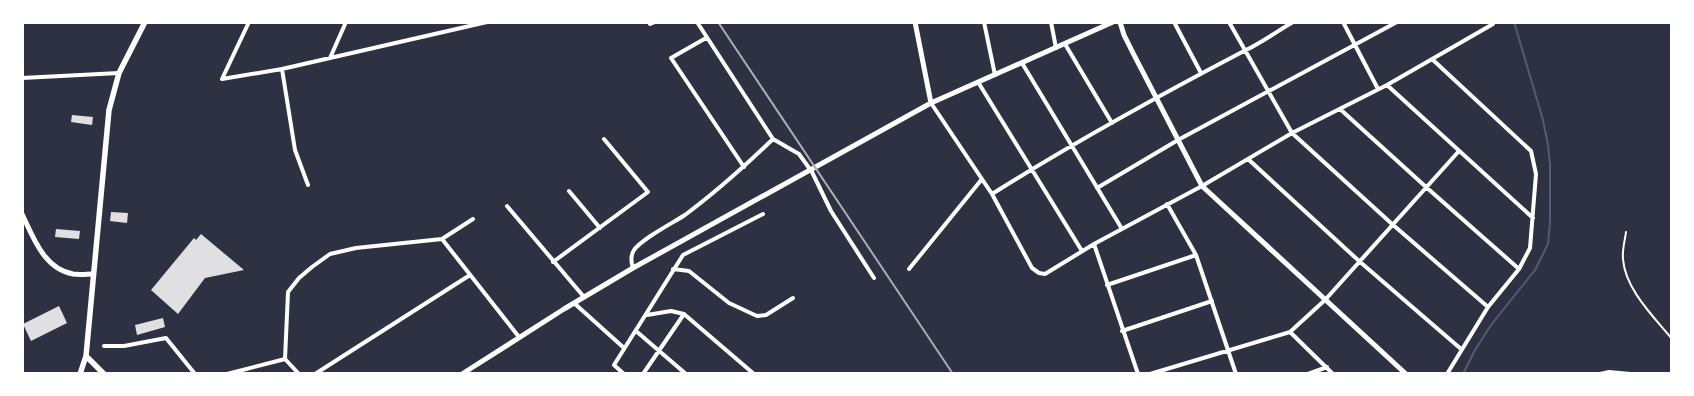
<svg xmlns="http://www.w3.org/2000/svg" width="1694" height="396" viewBox="0 0 1694 396" font-family="Roboto,sans-serif">
  <rect width="100%" height="100%" fill="#2d3142"/>
  <g fill="none" stroke-linecap="round" stroke-linejoin="round">
    <!-- stream -->
    <path stroke="#4f5d75" stroke-width="2" d="M 1463,374 L 1475,350 L 1491,325 L 1535,270 L 1548,244 L 1550,222 L 1550,165 L 1548,145 L 1543,120 L 1514,22"/>
  </g>
  <!-- building -->
  <path fill="#e0e0e3" d="M 72,115 L 93,117 L 92,125 L 71,122 Z
    M 111,212 L 128,213 L 127,223 L 110,221 Z
    M 56,229 L 80,231 L 79,239 L 55,237 Z
    M 201,234 L 244,270 L 205,278 L 178,314 L 151,290 L 194,238 L 196,240 Z
    M 59,306 L 67,323 L 31,341 L 23,324 Z
    M 163,318 L 165,327 L 137,335 L 135,325 Z"/>
  <g fill="none" stroke-linecap="round" stroke-linejoin="round">
    <!-- service -->
    <path stroke="#fff" stroke-width="2" d="M 1626,232 C 1625,240 1622,250 1623,259 C 1625,289 1654,317 1672,339"/>
    <!-- minor -->
    <path stroke="#fff" stroke-width="4" d="M 697,22 L 773,139 L 799,154 L 812,172 L 831,211 L 874,278
      M 984,22 L 995,75
      M 1051,22 L 1056,48
      M 1174,22 L 1201,73
      M 1229,22 L 1292,133 L 1392,224 L 1488,307
      M 1343,22 L 1378,89
      M 650,24 L 655,22
      M 706,38 L 671,58 L 744,167
      M 1065,44 L 1112,123
      M 330,58 L 346,22
      M 1433,60 L 1531,151 L 1536,174 L 1530,248 L 1519,269 L 1488,307 L 1447,374
      M 1022,63 L 1122,229
      M 282,69 L 295,150 L 308,185
      M 22,78 L 119,73
      M 222,79 L 282,69 L 487,22
      M 222,79 L 249,22
      M 978,82 L 1082,251
      M 1387,85 L 1533,218
      M 931,103 L 992,194 L 1032,268 L 1039,273 L 1045,274 L 1094,244 L 1202,186 L 1292,133 L 1387,85 L 1493,24 L 1492,22
      M 1340,109 L 1426,187 L 1519,269
      M 1248,159 L 1359,261 L 1461,349
      M 1097,188 L 1178,140 L 1397,22
      M 569,191 L 600,228
      M 992,194 C 1073,143 1158,96 1244,51 C 1261,43 1276,32 1293,22
      M 1167,204 L 1196,255 L 1236,374
      M 507,206 L 584,297
      M 442,239 L 519,337
      M 1094,244 L 1138,374
      M 553,262 L 648,192 L 604,139
      M 633,268 C 631,262 630,256 634,250 C 643,238 671,224 685,215 C 716,192 745,166 773,139
      M 673,269 L 689,271 L 729,303 L 757,316 L 766,315 L 793,298
      M 909,269 L 982,179
      M 1107,285 L 1196,255
      M 574,303 L 624,348
      M 647,315 L 671,311 L 684,314 L 754,374
      M 636,331 L 686,374
      M 1122,331 L 1212,301
      M 1290,332 L 1333,374
      M 104,346 L 124,346 L 166,338 L 195,374
      M 227,374 L 285,359
      M 299,374 L 285,359 L 288,292 L 299,278 L 312,267 L 330,254 L 356,248 L 442,239 L 473,219
      M 315,374 L 470,275
      M 624,374 L 614,365 L 683,255 L 763,214
      M 643,374 L 684,314
      M 1150,374 L 1290,332 L 1325,300 L 1459,151
      M 1308,374 L 1327,367
      M 1600,374 L 1609,372 L 1630,374"/>
    <!-- tertiary -->
    <path stroke="#fff" stroke-width="5" d="M 915,22 L 931,103
      M 1120,22 L 1124,35 L 1133,53 L 1202,186 L 1406,374
      M 22,214 C 33,237 44,269 73,274 C 80,275 87,274 93,274
      M 462,374 L 564,309 L 633,268 L 931,103 L 1113,22"/>
    <!-- secondary -->
    <path stroke="#fff" stroke-width="5.5" d="M 86,356 L 104,374
      M 80,374 L 86,356 L 109,110 L 119,73 L 145,22"/>
    <!-- rail -->
    <path stroke="#abadb3" stroke-width="2" d="M 718,22 L 953,374"/>
  </g>
  <!-- border -->
  <rect width="1694" height="396" fill="none" stroke="#ffffff" stroke-width="48"/>
</svg>
